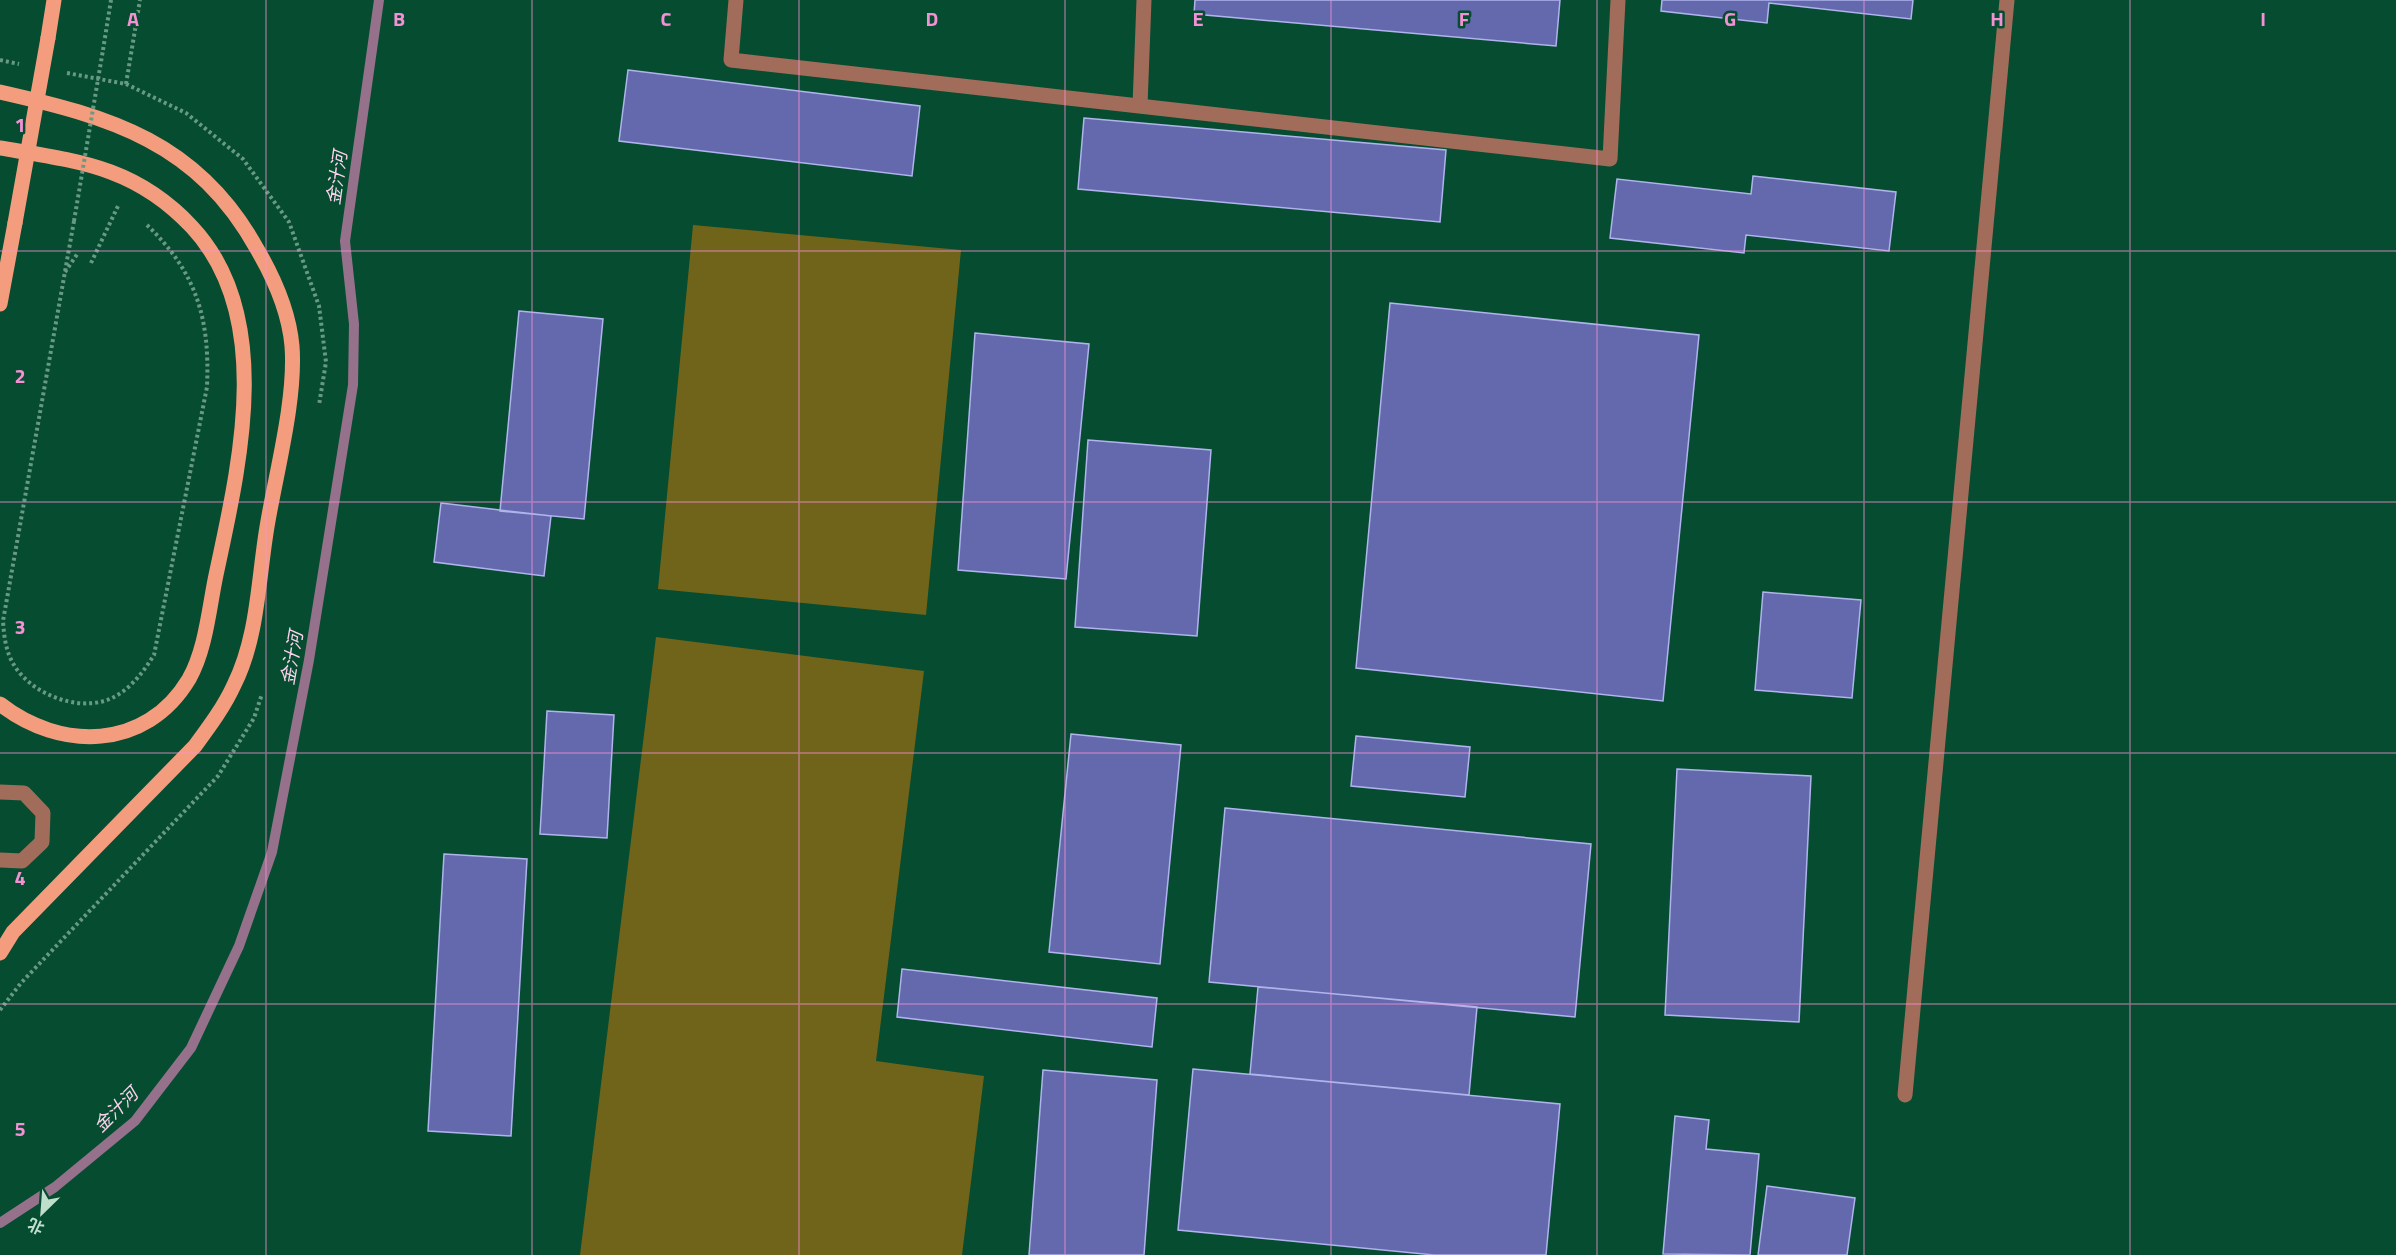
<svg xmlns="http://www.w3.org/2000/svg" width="2396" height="1255" viewBox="0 0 2396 1255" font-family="'Titillium Web','Noto Sans SC',sans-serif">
  <rect width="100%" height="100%" fill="#064c30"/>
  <!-- green -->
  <path fill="#70641a" d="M 693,225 L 961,250 L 926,615 L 658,589 Z
    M 656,637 L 924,671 L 876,1061 L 984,1076 L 962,1255 L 580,1255 Z"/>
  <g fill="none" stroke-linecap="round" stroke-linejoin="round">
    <!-- stream -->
    <path stroke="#95718b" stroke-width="10" d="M 0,1223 L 55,1187 L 135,1121 L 191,1048 L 239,946 L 272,852 L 309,660 L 353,385 L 354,324 L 345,241 L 379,0"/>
  </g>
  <!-- building -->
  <path fill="#6468ac" stroke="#afb4ed" stroke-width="1.5" d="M 1195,0 L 1560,0 L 1556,46 L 1194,14 Z
    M 1662,0 L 1913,0 L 1911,19 L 1769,3 L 1767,23 L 1661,11 Z
    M 628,70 L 920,106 L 912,176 L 619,141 Z
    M 1084,118 L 1446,150 L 1440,222 L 1078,189 Z
    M 1753,176 L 1896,192 L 1889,251 L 1746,235 L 1744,253 L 1610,238 L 1617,179 L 1751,194 Z
    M 1390,303 L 1699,335 L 1663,701 L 1356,668 Z
    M 519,311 L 603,319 L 584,519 L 500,511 Z
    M 975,333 L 1089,344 L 1066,579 L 958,570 Z
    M 1088,440 L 1211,450 L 1197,636 L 1075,627 Z
    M 441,503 L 551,516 L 544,576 L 434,562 Z
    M 1763,592 L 1861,600 L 1852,698 L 1755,690 Z
    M 547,711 L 614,715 L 607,838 L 540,834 Z
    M 1071,734 L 1181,745 L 1160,964 L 1049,952 Z
    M 1356,736 L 1470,747 L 1465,797 L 1351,786 Z
    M 1677,769 L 1811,776 L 1799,1022 L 1665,1015 Z
    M 1225,808 L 1591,844 L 1575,1017 L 1209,982 Z
    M 444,854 L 527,859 L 511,1136 L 428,1131 Z
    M 902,969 L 1157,998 L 1152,1047 L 897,1017 Z
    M 1258,987 L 1477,1007 L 1469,1095 L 1250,1074 Z
    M 1193,1069 L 1560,1104 L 1546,1255 L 1434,1255 L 1178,1230 Z
    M 1043,1070 L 1157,1080 L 1144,1255 L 1029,1255 Z
    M 1675,1116 L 1709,1120 L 1706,1149 L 1759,1154 L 1750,1255 L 1663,1254 Z
    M 1767,1186 L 1855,1198 L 1847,1255 L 1758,1255 Z"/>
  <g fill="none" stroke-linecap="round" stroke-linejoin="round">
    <!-- path -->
    <path stroke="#689a83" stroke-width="4" stroke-dasharray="3 3" stroke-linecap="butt" d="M 103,50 L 111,0
      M 0,60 L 19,64
      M 67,73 L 126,84 L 186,113 L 243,159 L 289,222 L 319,306 L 326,362 L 319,405
      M 126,84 L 140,0
      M 74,221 L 3,621 C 4,637 6,652 14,665 C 31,693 73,710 104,701 C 127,694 142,674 154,655 L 207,387 C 210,319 197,273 147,225
      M 91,263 L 118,206
      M 65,272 L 78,253
      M 0,1010 L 21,983 L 218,776 L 254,718 L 262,694"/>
    <!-- minor -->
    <path stroke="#a26c5a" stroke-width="15" d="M 736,0 L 731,60 L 1610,159 L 1618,0
      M 1140,106 L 1144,0
      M 0,792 L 24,793 L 43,813 L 42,842 L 22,861 L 0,860
      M 1905,1095 L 2007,0"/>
    <!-- major -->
    <path stroke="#f49d7e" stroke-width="15" d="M 48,38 L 54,0
      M 0,92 C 111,117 198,142 257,249 C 274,278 289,312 292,346 C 296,398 277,469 268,521 C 258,576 259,635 234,685 C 224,707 209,727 195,746 L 13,932 L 0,953
      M 0,148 C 77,161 135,166 192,227 C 276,317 239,467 216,575 C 209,608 206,649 189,679 C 146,751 60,751 0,704
      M 0,304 L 15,223"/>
    <!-- path-bridge -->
    <path stroke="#689a83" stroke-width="4" stroke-dasharray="3 3" stroke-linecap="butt" d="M 74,221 L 103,50"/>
    <!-- major-bridge -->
    <path stroke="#f49d7e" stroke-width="15" d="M 15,223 L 48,38"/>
  </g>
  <!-- grid -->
  <path fill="none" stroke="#f491d4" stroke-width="1.5" stroke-opacity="0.55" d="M 266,0 L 266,1255M 532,0 L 532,1255M 799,0 L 799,1255M 1065,0 L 1065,1255M 1331,0 L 1331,1255M 1597,0 L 1597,1255M 1864,0 L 1864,1255M 2130,0 L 2130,1255M 0,251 L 2396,251M 0,502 L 2396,502M 0,753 L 2396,753M 0,1004 L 2396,1004"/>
  <g text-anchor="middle" stroke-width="5" stroke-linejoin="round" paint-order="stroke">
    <!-- water labels -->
    <g font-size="18" font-style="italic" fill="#fbd3ec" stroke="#064c30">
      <text transform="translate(337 178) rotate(-82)" y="6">金汁河</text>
      <text transform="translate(292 658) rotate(-80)" y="6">金汁河</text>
      <text transform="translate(116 1110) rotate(-45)" y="6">金汁河</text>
    </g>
  </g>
  <g font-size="20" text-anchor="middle" font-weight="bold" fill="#f491d4" stroke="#064c30" stroke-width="5" stroke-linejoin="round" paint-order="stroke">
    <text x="133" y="26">A</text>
    <text x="399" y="26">B</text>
    <text x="666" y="26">C</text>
    <text x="932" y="26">D</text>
    <text x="1198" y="26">E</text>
    <text x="1464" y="26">F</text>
    <text x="1730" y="26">G</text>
    <text x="1997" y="26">H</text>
    <text x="2263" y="26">I</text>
    <text x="20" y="132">1</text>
    <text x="20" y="383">2</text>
    <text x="20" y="634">3</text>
    <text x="20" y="885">4</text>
    <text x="20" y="1136">5</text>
  </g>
  <!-- north arrow -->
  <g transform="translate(42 1213) rotate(205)" stroke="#064c30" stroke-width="4.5" paint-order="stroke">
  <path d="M0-4.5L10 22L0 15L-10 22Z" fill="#bfdecc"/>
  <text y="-9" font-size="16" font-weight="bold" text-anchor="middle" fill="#bfdecc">北</text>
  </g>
</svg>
